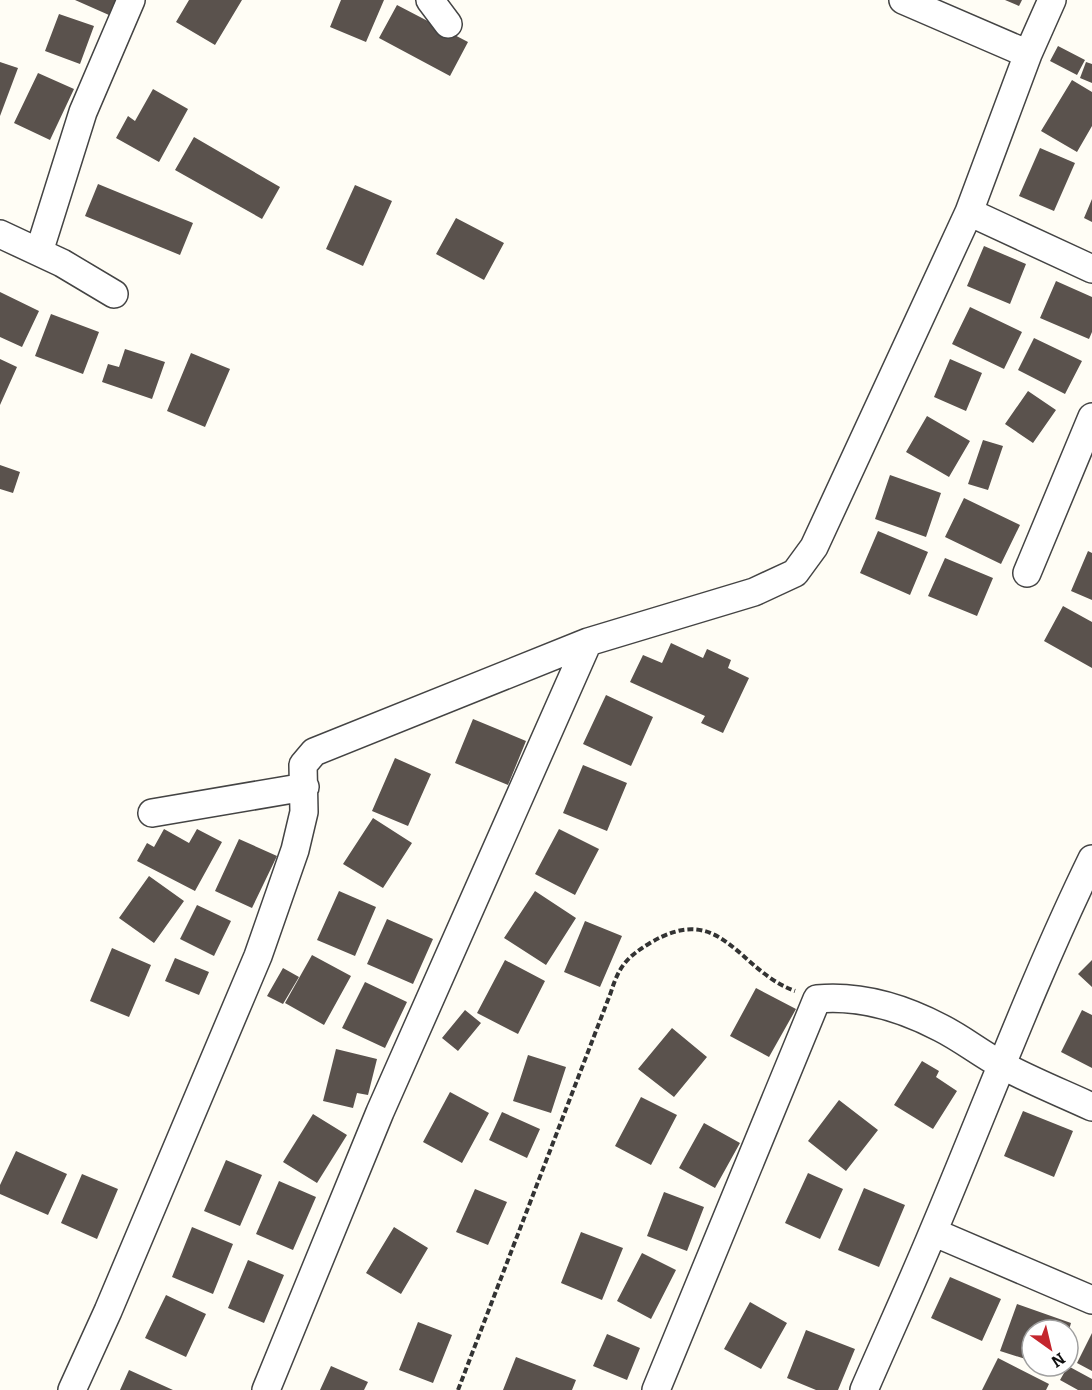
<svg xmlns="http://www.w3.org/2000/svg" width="1092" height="1390" viewBox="0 0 1092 1390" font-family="Bitter,serif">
  <rect width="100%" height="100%" fill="#fffdf5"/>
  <!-- building -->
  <path fill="#5a524d" d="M 75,0 L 127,0 L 118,19 Z
    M 189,0 L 242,0 L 215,45 L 176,22 Z
    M 341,0 L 384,0 L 366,42 L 330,27 Z
    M 1005,0 L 1022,0 L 1019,6 Z
    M 397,5 L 468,42 L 450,76 L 379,38 Z
    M 59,14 L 94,26 L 80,64 L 45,51 Z
    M 1058,46 L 1085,60 L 1077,75 L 1050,61 Z
    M 0,62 L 18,68 L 0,116 Z
    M 1086,62 L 1092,64 L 1092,83 L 1080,78 Z
    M 38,73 L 74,89 L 50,140 L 14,123 Z
    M 1072,80 L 1092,92 L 1092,126 L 1077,152 L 1041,131 Z
    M 153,89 L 188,109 L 159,162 L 116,138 L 128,116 L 135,121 Z
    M 194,137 L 280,187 L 262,219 L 175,170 Z
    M 1040,148 L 1075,163 L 1054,211 L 1019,196 Z
    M 98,184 L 193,223 L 180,255 L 85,216 Z
    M 355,185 L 392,201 L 363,266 L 326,249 Z
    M 1092,199 L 1092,222 L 1084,218 Z
    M 456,218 L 504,243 L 484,280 L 436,254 Z
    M 984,246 L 1026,264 L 1010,304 L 967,286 Z
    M 1056,281 L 1092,297 L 1092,332 L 1089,339 L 1040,318 Z
    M 0,292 L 39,311 L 22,347 L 0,337 Z
    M 970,307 L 1022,332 L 1004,369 L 952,344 Z
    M 51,314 L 99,332 L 83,374 L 35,356 Z
    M 1034,338 L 1082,361 L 1065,394 L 1018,370 Z
    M 125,349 L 165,362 L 152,399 L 102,382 L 108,364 L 119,367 Z
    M 191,353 L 230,369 L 205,427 L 167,411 Z
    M 0,359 L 17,367 L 0,405 Z
    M 950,359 L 982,373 L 966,411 L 934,397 Z
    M 1028,391 L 1056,410 L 1033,443 L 1005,424 Z
    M 927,416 L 970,441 L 949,477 L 906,452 Z
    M 983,440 L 1003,446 L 988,490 L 968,484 Z
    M 0,465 L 20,472 L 13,493 L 0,489 Z
    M 890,475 L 941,493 L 926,537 L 875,519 Z
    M 964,498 L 1020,525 L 1001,564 L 945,537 Z
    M 878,531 L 928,552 L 910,595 L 860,573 Z
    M 1088,551 L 1092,553 L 1092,600 L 1071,591 Z
    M 945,558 L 993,578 L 977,616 L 928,596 Z
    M 1063,606 L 1092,622 L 1092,668 L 1044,641 Z
    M 671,643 L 703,658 L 707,649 L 731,660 L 728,668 L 749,678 L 723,733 L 701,723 L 705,716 L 630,682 L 643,655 L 662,663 Z
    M 606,695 L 653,717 L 631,766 L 583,744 Z
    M 473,719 L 526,741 L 508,785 L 455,763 Z
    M 395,758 L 431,774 L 408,826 L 372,811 Z
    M 583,765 L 627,783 L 607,831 L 563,813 Z
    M 373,818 L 412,843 L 383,888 L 343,864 Z
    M 164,829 L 189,843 L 197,829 L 222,842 L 195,891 L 137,861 L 147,843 L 154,847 Z
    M 559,829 L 599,849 L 575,895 L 535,874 Z
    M 239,839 L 277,856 L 252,908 L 215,891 Z
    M 149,876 L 184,901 L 154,943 L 119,918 Z
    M 339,891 L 376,907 L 355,956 L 317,940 Z
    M 535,891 L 576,918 L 546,965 L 504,938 Z
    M 197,905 L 231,921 L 214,956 L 180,939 Z
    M 387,919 L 433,939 L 413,984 L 367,964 Z
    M 585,921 L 622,936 L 600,987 L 564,972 Z
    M 112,948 L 151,965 L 129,1017 L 90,1001 Z
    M 312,955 L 351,976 L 324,1025 L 285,1003 Z
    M 175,958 L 209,972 L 199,995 L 165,981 Z
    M 505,960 L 545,981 L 518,1034 L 477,1013 Z
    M 1092,960 L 1092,987 L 1078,974 Z
    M 283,968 L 299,977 L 283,1004 L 267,996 Z
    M 365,982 L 407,1002 L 385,1048 L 342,1028 Z
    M 756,988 L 796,1009 L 769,1057 L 730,1036 Z
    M 465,1010 L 481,1023 L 458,1051 L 442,1038 Z
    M 1082,1010 L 1092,1015 L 1092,1068 L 1061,1052 Z
    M 672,1028 L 707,1057 L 674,1097 L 638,1069 Z
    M 336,1049 L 377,1059 L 368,1095 L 357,1093 L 353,1108 L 323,1101 Z
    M 528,1055 L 566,1067 L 551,1113 L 513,1101 Z
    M 922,1061 L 939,1071 L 936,1077 L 957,1091 L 933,1129 L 894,1105 Z
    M 450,1092 L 489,1113 L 462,1163 L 423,1142 Z
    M 641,1097 L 677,1115 L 651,1165 L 615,1146 Z
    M 839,1100 L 878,1130 L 846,1171 L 808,1141 Z
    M 1023,1111 L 1073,1131 L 1054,1177 L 1004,1156 Z
    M 502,1112 L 540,1129 L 527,1158 L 489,1140 Z
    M 313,1114 L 347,1135 L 317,1183 L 283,1162 Z
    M 704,1123 L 740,1143 L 715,1188 L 679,1168 Z
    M 16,1151 L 67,1174 L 48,1215 L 0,1194 L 0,1185 Z
    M 226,1160 L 262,1175 L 240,1226 L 204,1211 Z
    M 808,1173 L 843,1189 L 820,1239 L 785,1223 Z
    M 82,1174 L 118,1189 L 97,1239 L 61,1223 Z
    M 279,1181 L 316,1197 L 293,1250 L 256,1234 Z
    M 864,1188 L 905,1205 L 879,1267 L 838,1250 Z
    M 475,1189 L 507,1202 L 488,1245 L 456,1232 Z
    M 664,1192 L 704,1207 L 687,1251 L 647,1236 Z
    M 192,1227 L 233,1244 L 213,1294 L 172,1277 Z
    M 394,1227 L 428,1248 L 401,1294 L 366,1273 Z
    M 581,1232 L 623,1248 L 602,1300 L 561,1283 Z
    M 642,1253 L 676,1270 L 651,1319 L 617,1301 Z
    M 248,1260 L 284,1275 L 264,1323 L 228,1308 Z
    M 950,1277 L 1001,1299 L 982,1341 L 931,1318 Z
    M 166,1295 L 206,1314 L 186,1357 L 145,1338 Z
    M 750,1302 L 787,1323 L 761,1369 L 724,1349 Z
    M 1017,1304 L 1071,1323 L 1069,1330 L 1032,1330 L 1032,1361 L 1000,1351 Z
    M 418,1322 L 452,1335 L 433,1383 L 399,1370 Z
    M 806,1330 L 855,1349 L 838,1390 L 816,1390 L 787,1378 Z
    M 1092,1333 L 1092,1371 L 1077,1363 Z
    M 607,1334 L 640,1348 L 627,1380 L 593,1366 Z
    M 516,1357 L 576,1380 L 572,1390 L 503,1390 Z
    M 998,1358 L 1049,1384 L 1046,1390 L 982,1390 Z
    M 331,1366 L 368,1382 L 364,1390 L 320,1390 Z
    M 1068,1366 L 1092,1379 L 1092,1390 L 1078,1390 L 1060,1380 Z
    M 129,1370 L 173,1390 L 120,1390 Z"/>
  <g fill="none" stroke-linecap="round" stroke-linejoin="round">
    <defs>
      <path id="minor" d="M 430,0 L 448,24
        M 903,0 L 1028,54
        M 969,212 L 1092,269
        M 0,234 L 62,263 L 114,294
        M 39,252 L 83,112 L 131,0
        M 1027,573 L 1092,417
        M 152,813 L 305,787
        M 933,1232 L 1092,1300
        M 72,1390 L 108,1311 L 258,956 L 295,850 L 304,812 L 303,765 L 314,752 L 588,642 L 754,592 L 795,573 L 814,547 L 969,212 L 1028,54 L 1052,0
        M 266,1390 L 380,1112 L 588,642
        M 656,1390 L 817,999 C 861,995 903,1008 941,1028 C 961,1038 980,1053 1000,1064 C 1029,1080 1062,1093 1092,1107
        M 864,1390 C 887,1337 911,1285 933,1232 C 986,1107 1033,980 1092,859"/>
    </defs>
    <!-- minor casing -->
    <use href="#minor" stroke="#444" stroke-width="30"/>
    <!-- path -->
    <path stroke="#333" stroke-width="4" stroke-dasharray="6 3" stroke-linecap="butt" d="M 458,1390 L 611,992 C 619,966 627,957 650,943 C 722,900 737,970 795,991"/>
    <!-- minor -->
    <use href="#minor" stroke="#fff" stroke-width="27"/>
  </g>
  <!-- north arrow -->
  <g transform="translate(1050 1348) rotate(146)"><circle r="28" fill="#ffffff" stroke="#a0a0a0" stroke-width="1.5"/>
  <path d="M0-4.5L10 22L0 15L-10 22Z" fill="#c4262e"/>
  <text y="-9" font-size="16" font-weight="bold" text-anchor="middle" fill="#111111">N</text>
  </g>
</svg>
